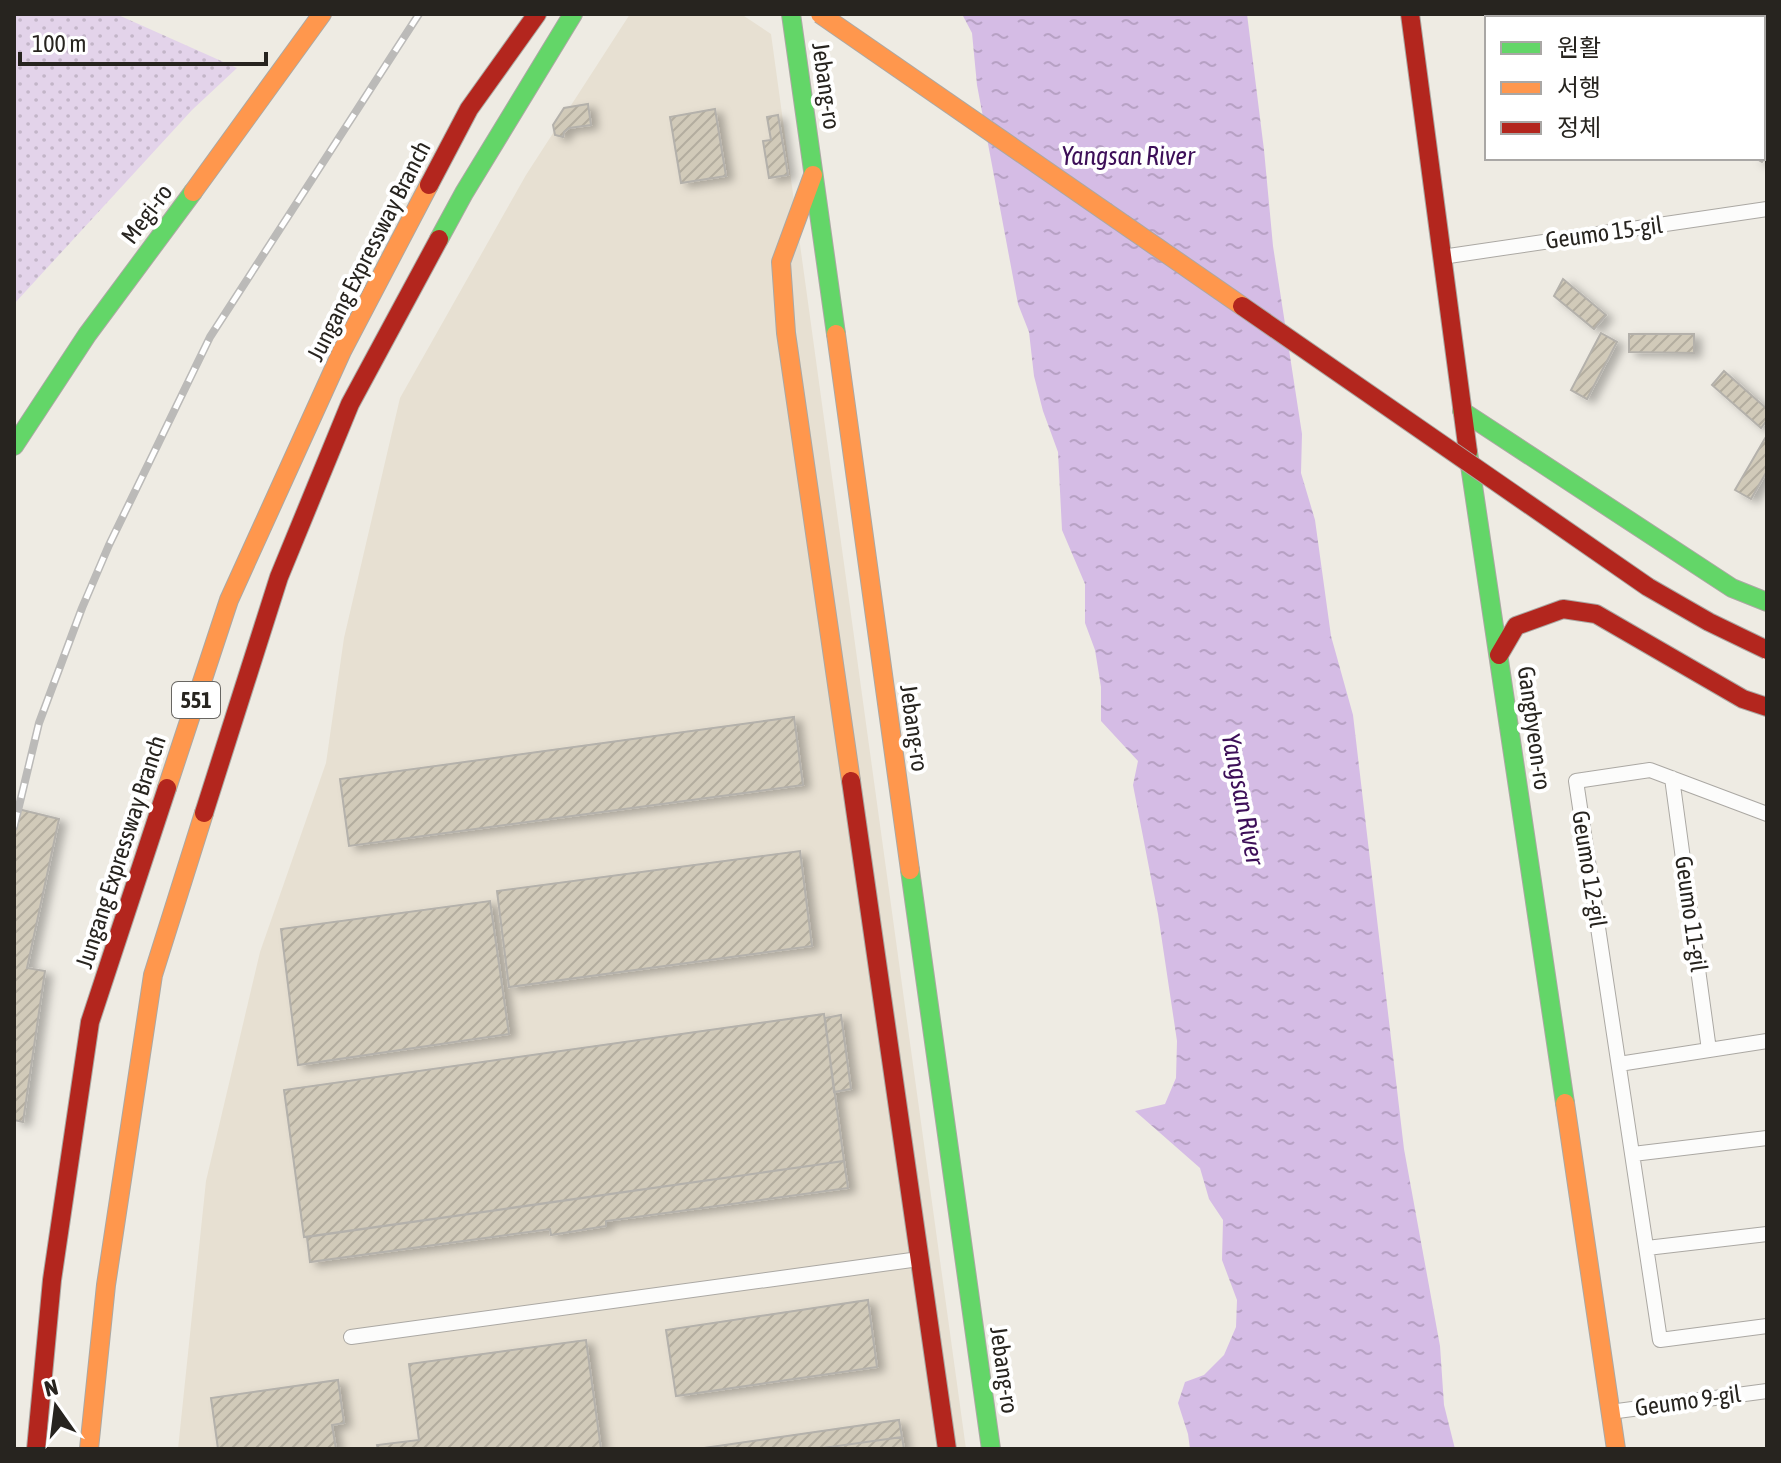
<svg xmlns="http://www.w3.org/2000/svg" width="1781" height="1463" viewBox="0 0 1781 1463" font-family="'Asap Condensed','Noto Sans KR',sans-serif">
  <defs>
    <pattern id="grass-dots" width="8" height="8" patternUnits="userSpaceOnUse" patternTransform="scale(2)"><rect width="8" height="8" fill="#e3d3ea"/><path d="M2 2h.1M6 6h.1" fill="none" stroke="#c3b5c8" stroke-width="1.8" stroke-linecap="round"/></pattern>
    <pattern id="water-ripples" width="26" height="14" patternUnits="userSpaceOnUse" patternTransform="scale(2)"><rect width="26" height="14" fill="#d5bce5"/><path d="M2 4q2-2 4 0t4 0M15 11q2-2 4 0t4 0" fill="none" stroke="#b7a1c4"/></pattern>
    <pattern id="building-hatch" width="6" height="6" patternUnits="userSpaceOnUse" patternTransform="scale(2)"><rect width="6" height="6" fill="#d1cab9"/><path d="M-1 1l2-2M0 6l6-6M5 7l2-2" fill="none" stroke="#b3ad9f"/></pattern>
    <filter id="shadow"><feDropShadow dx="7" dy="4" stdDeviation="4" flood-color="#0004"/></filter>
  </defs>
  <rect width="100%" height="100%" fill="#eeebe3"/>
  <!-- built -->
  <path fill="#e7e0d2" d="M 630,14 L 741,14 L 771,34 L 966,1449 L 178,1449 L 206,1181 L 260,952 L 326,763 L 344,638 L 400,398 L 526,175 Z"/>
  <!-- grass -->
  <path fill="url(#grass-dots)" d="M 14,14 L 116,14 L 237,68 L 192,110 L 14,304 Z"/>
  <!-- water -->
  <path fill="url(#water-ripples)" d="M 962,14 L 1247,14 L 1264,150 L 1273,246 L 1302,434 L 1301,473 L 1315,520 L 1331,636 L 1353,715 L 1404,1149 L 1440,1346 L 1444,1405 L 1455,1449 L 1190,1449 L 1188,1434 L 1178,1403 L 1185,1382 L 1204,1375 L 1224,1355 L 1236,1327 L 1237,1300 L 1222,1260 L 1223,1220 L 1209,1199 L 1200,1168 L 1135,1111 L 1165,1104 L 1176,1078 L 1177,1041 L 1158,914 L 1133,785 L 1138,761 L 1101,721 L 1101,687 L 1095,650 L 1085,623 L 1085,584 L 1062,530 L 1058,452 L 1043,411 L 1034,376 L 1029,332 L 1018,304 L 977,85 L 972,33 Z"/>
  <!-- building -->
  <path fill="url(#building-hatch)" stroke="#b4b1ab" stroke-width="2" filter="url(#shadow)" d="M 588,104 L 591,125 L 569,128 L 564,132 L 563,137 L 555,135 L 553,125 L 564,108 Z
    M 1765,104 L 1767,155 L 1762,162 L 1755,158 L 1763,158 L 1763,107 Z
    M 715,109 L 726,176 L 681,183 L 670,117 Z
    M 778,115 L 788,175 L 769,178 L 763,141 L 771,140 L 767,117 Z
    M 1563,279 L 1606,315 L 1594,329 L 1554,296 Z
    M 1601,333 L 1617,342 L 1587,399 L 1571,390 Z
    M 1629,334 L 1694,334 L 1694,353 L 1629,352 Z
    M 1724,371 L 1767,409 L 1767,420 L 1761,428 L 1712,385 Z
    M 1767,435 L 1767,471 L 1751,499 L 1735,490 Z
    M 794,717 L 803,785 L 349,846 L 340,779 Z
    M 14,808 L 59,819 L 27,968 L 45,971 L 23,1122 L 14,1120 Z
    M 800,851 L 812,946 L 509,987 L 497,891 Z
    M 490,901 L 509,1034 L 298,1065 L 281,929 Z
    M 824,1014 L 844,1161 L 304,1237 L 284,1090 Z
    M 841,1015 L 851,1089 L 834,1092 L 825,1018 Z
    M 844,1161 L 848,1188 L 606,1221 L 606,1226 L 551,1235 L 550,1229 L 310,1262 L 307,1237 Z
    M 868,1300 L 877,1367 L 676,1396 L 666,1330 Z
    M 586,1340 L 601,1449 L 378,1449 L 377,1445 L 419,1440 L 409,1364 Z
    M 338,1380 L 344,1423 L 332,1425 L 336,1449 L 218,1449 L 211,1398 Z
    M 899,1420 L 902,1437 L 816,1449 L 697,1449 Z
    M 902,1437 L 904,1449 L 816,1449 Z"/>
  <g fill="none" stroke-linecap="round" stroke-linejoin="round">
    <defs>
      <path id="street" d="M 1442,257 L 1767,209
        M 1672,778 L 1709,1050
        M 1767,814 L 1650,770 L 1576,781 L 1660,1340 L 1767,1326
        M 1619,1064 L 1767,1041
        M 1633,1154 L 1767,1138
        M 1647,1248 L 1767,1234
        M 351,1337 L 919,1259
        M 1610,1412 L 1767,1391"/>
      <path id="fast" d="M 791,14 L 836,334
        M 439,239 L 464,193 L 573,14
        M 1462,411 L 1732,588 L 1767,602
        M 14,446 L 87,335 L 193,192
        M 1468,452 L 1565,1103
        M 910,870 L 991,1449"/>
      <path id="slow" d="M 813,175 L 781,262 L 786,333 L 851,781
        M 193,192 L 322,14
        M 836,334 L 910,870
        M 167,788 L 229,600 L 342,351 L 429,185
        M 1565,1103 L 1616,1449
        M 89,1449 L 106,1285 L 153,975 L 204,813"/>
      <path id="jam" d="M 1410,14 L 1468,452
        M 429,185 L 469,109 L 537,14
        M 1499,655 L 1516,626 L 1563,609 L 1596,614 L 1743,699 L 1767,707
        M 851,781 L 947,1449
        M 204,813 L 279,577 L 350,404 L 439,239
        M 36,1449 L 52,1280 L 90,1022 L 167,788"/>
    </defs>
    <!-- street casing -->
    <use href="#street" stroke="#aba8a3" stroke-width="16"/>
    <!-- fast casing -->
    <use href="#fast" stroke="#aba8a3" stroke-width="20"/>
    <!-- slow casing -->
    <use href="#slow" stroke="#aba8a3" stroke-width="20"/>
    <!-- jam casing -->
    <use href="#jam" stroke="#aba8a3" stroke-width="20"/>
    <!-- street -->
    <use href="#street" stroke="#fcfcfb" stroke-width="14"/>
    <!-- fast -->
    <use href="#fast" stroke="#63d668" stroke-width="18"/>
    <!-- slow -->
    <use href="#slow" stroke="#ff974d" stroke-width="18"/>
    <!-- jam -->
    <use href="#jam" stroke="#b3261e" stroke-width="18"/>
    <defs>
      <path id="rail" d="M 14,827 L 39,723 L 82,608 L 109,545 L 210,337 L 419,14"/>
    </defs>
    <!-- rail casing -->
    <use href="#rail" stroke="#bbbab8" stroke-width="8"/>
    <!-- rail -->
    <use href="#rail" stroke="#fff" stroke-width="5" stroke-dasharray="15" stroke-linecap="butt"/>
    <defs>
      <path id="slow-bridge" d="M 820,14 L 1242,306"/>
      <path id="jam-bridge" d="M 1242,306 L 1648,587 L 1709,622 L 1767,650"/>
    </defs>
    <!-- slow-bridge casing -->
    <use href="#slow-bridge" stroke="#aba8a3" stroke-width="20" stroke-linecap="butt"/>
    <!-- jam-bridge casing -->
    <use href="#jam-bridge" stroke="#aba8a3" stroke-width="20" stroke-linecap="butt"/>
    <!-- slow-bridge -->
    <use href="#slow-bridge" stroke="#ff974d" stroke-width="18"/>
    <!-- jam-bridge -->
    <use href="#jam-bridge" stroke="#b3261e" stroke-width="18"/>
  </g>
  <g text-anchor="middle" stroke-width="8" stroke-linejoin="round" paint-order="stroke">
    <!-- shield labels -->
    <rect fill="#fff" stroke="#686662" stroke-width="2" x="172" y="682" width="48" height="36" rx="6"/>
    <g font-size="22" font-weight="bold" fill="#27241f">
      <text x="196" y="708">551</text>
    </g>
    <!-- street labels -->
    <g font-size="24" fill="#27241f" stroke="#fff">
      <text transform="translate(826 86) rotate(82)" y="8">Jebang-ro</text>
      <text transform="translate(147 214) rotate(-53)" y="8">Megi-ro</text>
      <text transform="translate(1604 233) rotate(-8)" y="8">Geumo 15-gil</text>
      <text transform="translate(369 251) rotate(-63)" y="8">Jungang Expressway Branch</text>
      <text transform="translate(914 728) rotate(82)" y="8">Jebang-ro</text>
      <text transform="translate(1534 728) rotate(82)" y="8">Gangbyeon-ro</text>
      <text transform="translate(121 852) rotate(-72)" y="8">Jungang Expressway Branch</text>
      <text transform="translate(1589 869) rotate(81)" y="8">Geumo 12-gil</text>
      <text transform="translate(1691 914) rotate(82)" y="8">Geumo 11-gil</text>
      <text transform="translate(1004 1370) rotate(82)" y="8">Jebang-ro</text>
      <text transform="translate(1688 1401) rotate(-8)" y="8">Geumo 9-gil</text>
    </g>
    <!-- water labels -->
    <g font-size="26" font-style="italic" fill="#3d0f58" stroke="#fff">
      <text x="1128" y="165">Yangsan River</text>
      <text transform="translate(1243 799) rotate(79)" y="9">Yangsan River</text>
    </g>
  </g>
  <!-- border -->
  <rect width="1781" height="1463" fill="none" stroke="#27241f" stroke-width="32"/>
  <!-- legend -->
  <rect x="1485" y="16" width="280" height="144" fill="#ffffff" stroke="#a9a7a5" stroke-width="2"/>
  <rect x="1501" y="42" width="40" height="12" fill="#63d668" stroke="#a9a7a5" stroke-width="2"/>
  <text x="1557" y="56" font-size="24" fill="#27241f">원활</text>
  <rect x="1501" y="82" width="40" height="12" fill="#ff974d" stroke="#a9a7a5" stroke-width="2"/>
  <text x="1557" y="96" font-size="24" fill="#27241f">서행</text>
  <rect x="1501" y="122" width="40" height="12" fill="#b3261e" stroke="#a9a7a5" stroke-width="2"/>
  <text x="1557" y="136" font-size="24" fill="#27241f">정체</text>
  <!-- north arrow -->
  <g transform="translate(56 1407) rotate(346)" stroke="#ffffff" stroke-width="6" paint-order="stroke">
  <path d="M0-6L14 30L0 20L-14 30Z" fill="#27241f"/>
  <text y="-12" font-size="22" font-weight="bold" text-anchor="middle" fill="#27241f">N</text>
  </g>
  <!-- scale -->
  <path d="M20 52v12h246v-12" fill="none" stroke="#27241f" stroke-width="4"/>
  <text x="32" y="52" font-size="24" fill="#27241f" stroke="#ffffff" stroke-width="6" paint-order="stroke">100 m</text>
</svg>
